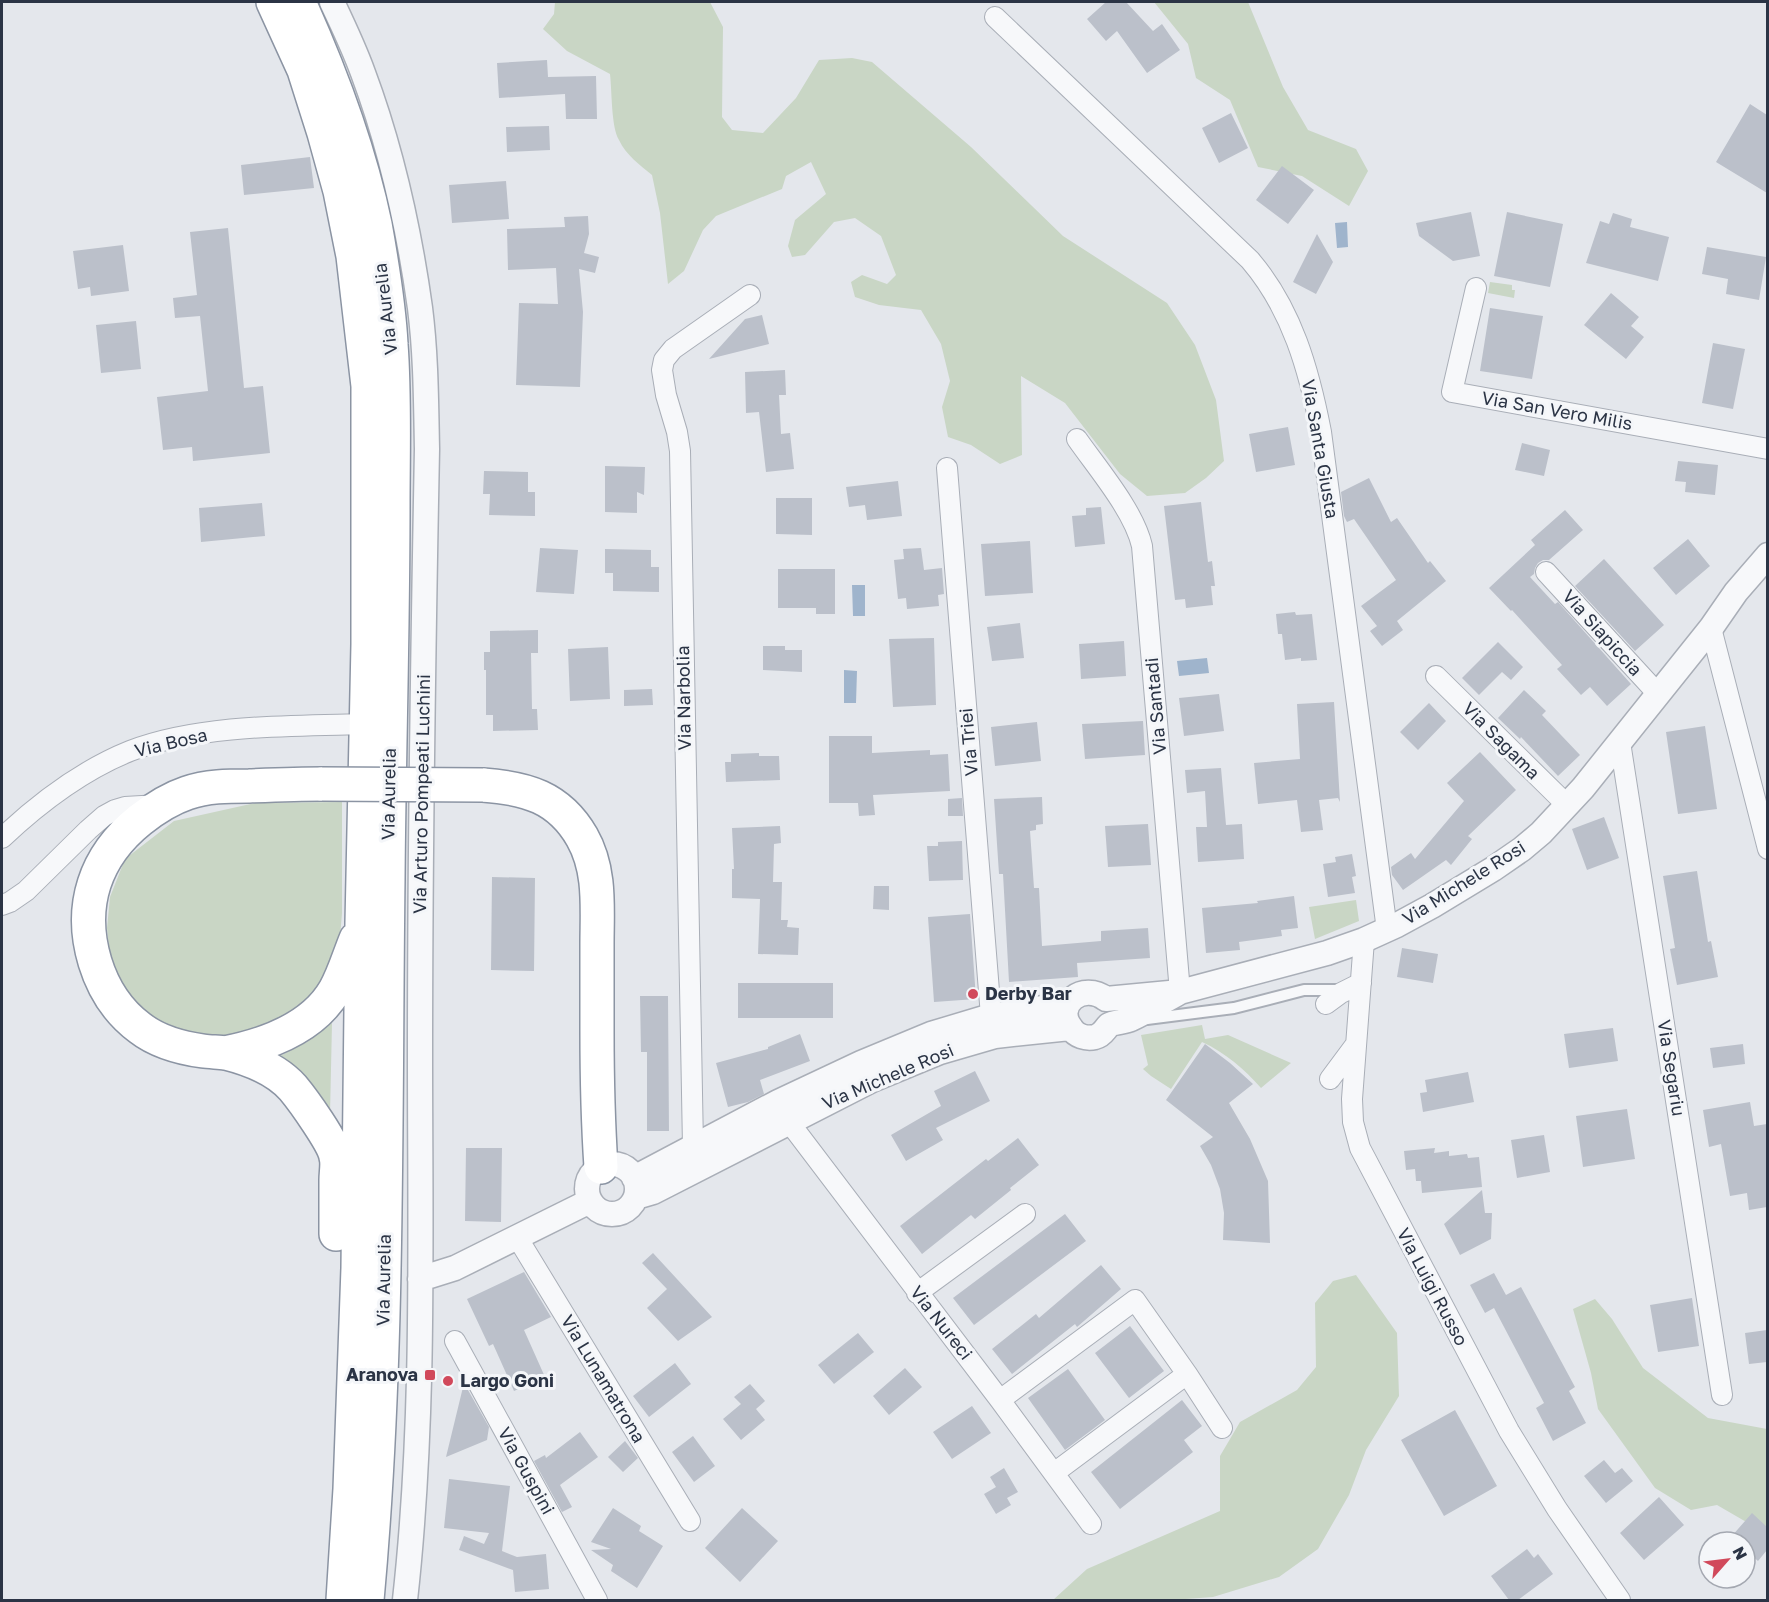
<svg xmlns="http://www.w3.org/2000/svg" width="1769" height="1602" viewBox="0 0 1769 1602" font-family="'Golos Text',sans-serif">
  <rect width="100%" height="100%" fill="#e4e7ec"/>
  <!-- green -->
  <path fill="#c9d6c5" d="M 555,2 L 710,2 L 723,27 L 722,117 L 732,130 L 763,133 L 796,98 L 819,60 L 852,58 L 872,62 L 971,147 L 1063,236 L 1167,303 L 1195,345 L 1216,400 L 1224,461 L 1206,478 L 1185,493 L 1147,496 L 1120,474 L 1065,403 L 1021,376 L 1022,455 L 1000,464 L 971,445 L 948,437 L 942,407 L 950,381 L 941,344 L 921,310 L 879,305 L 855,297 L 851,282 L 862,275 L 887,284 L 896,275 L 881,236 L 855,218 L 834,222 L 805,255 L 792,257 L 788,246 L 795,220 L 826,194 L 811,162 L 786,176 L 782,189 L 716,216 L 703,230 L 684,271 L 668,284 L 660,213 L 652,175 C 640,165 626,155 619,140 C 611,127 612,90 610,74 L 567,51 L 543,29 L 554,14 Z
    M 1154,2 L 1248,2 L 1283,87 L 1308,130 L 1356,149 L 1368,171 L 1349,206 L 1302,176 L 1258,167 L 1230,100 L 1196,78 L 1188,44 Z
    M 1490,282 L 1512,285 L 1512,290 L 1515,290 L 1514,298 L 1488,293 Z
    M 342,802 L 342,913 L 339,950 L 329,987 L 251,1040 L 179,1032 L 150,1016 L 136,1003 L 124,988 L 110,959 L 107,928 L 110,897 L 125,859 L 174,821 L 255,803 Z
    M 1356,900 L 1359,921 L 1315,939 L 1309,907 Z
    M 332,1023 L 330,1115 C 318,1090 304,1070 280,1056 L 307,1042 Z
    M 1202,1025 L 1205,1039 L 1228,1035 L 1291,1063 L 1261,1088 C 1244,1069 1226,1053 1202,1042 L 1171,1089 L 1151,1076 L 1143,1069 L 1148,1065 L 1141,1035 Z
    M 1356,1275 L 1397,1333 L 1399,1396 L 1366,1450 L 1349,1495 L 1318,1549 L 1279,1577 L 1213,1597 L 1172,1600 L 1053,1600 L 1087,1569 L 1220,1511 L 1220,1456 L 1240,1422 L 1297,1390 L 1316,1367 L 1315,1303 L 1333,1281 Z
    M 1595,1299 L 1612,1319 L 1643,1368 L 1708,1418 L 1767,1429 L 1767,1534 L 1717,1505 L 1691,1510 L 1655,1488 L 1598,1409 L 1591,1373 L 1573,1309 Z"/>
  <!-- water -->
  <path fill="#9fb4cc" d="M 1347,222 L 1348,247 L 1337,248 L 1335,223 Z
    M 852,585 L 865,585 L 865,616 L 853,616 Z
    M 1207,658 L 1209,673 L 1179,676 L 1177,661 Z
    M 844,670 L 857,671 L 856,703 L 844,703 Z"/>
  <!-- building -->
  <path fill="#bbc0ca" d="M 1106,2 L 1126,2 L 1153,31 L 1162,24 L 1180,50 L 1147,73 L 1117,31 L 1106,41 L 1087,19 Z
    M 547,60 L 548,77 L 596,76 L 597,119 L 566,119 L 565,94 L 499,98 L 497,63 Z
    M 1750,104 L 1767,115 L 1767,193 L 1716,162 Z
    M 1231,113 L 1248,148 L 1219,163 L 1202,128 Z
    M 549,126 L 550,150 L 507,152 L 506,127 Z
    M 310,157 L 314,188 L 244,195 L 241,165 Z
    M 1282,166 L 1314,190 L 1288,224 L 1256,200 Z
    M 506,181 L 509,219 L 452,223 L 449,185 Z
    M 1471,212 L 1480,256 L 1453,261 L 1419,236 L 1416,223 Z
    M 1507,212 L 1563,224 L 1550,287 L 1494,276 Z
    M 1613,213 L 1632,219 L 1630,227 L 1669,237 L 1658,281 L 1586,263 L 1600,221 L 1609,224 Z
    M 588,216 L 589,234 L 584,253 L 599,257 L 595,273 L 579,269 L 583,312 L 580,387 L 516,385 L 519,303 L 558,304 L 556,268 L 508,270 L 507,229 L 565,227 L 564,217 Z
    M 228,228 L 244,388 L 263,386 L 270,453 L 193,461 L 192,447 L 163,450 L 157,397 L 208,391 L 200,316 L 175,318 L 173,298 L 197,295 L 190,232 Z
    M 1317,234 L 1333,262 L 1316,294 L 1293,282 Z
    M 123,245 L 129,291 L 91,296 L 90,287 L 78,289 L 73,251 Z
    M 1707,247 L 1766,257 L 1759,300 L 1726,294 L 1728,279 L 1702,274 Z
    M 1611,293 L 1639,317 L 1631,326 L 1644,337 L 1626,359 L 1584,325 Z
    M 1490,308 L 1543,316 L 1532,379 L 1480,371 Z
    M 762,315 L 769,344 L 709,359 L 745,319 Z
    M 136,321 L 141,369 L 101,373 L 96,325 Z
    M 1713,343 L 1745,349 L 1733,409 L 1702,403 Z
    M 785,370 L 786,395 L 779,395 L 781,434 L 790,433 L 794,469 L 766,472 L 759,412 L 746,413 L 745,372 Z
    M 1288,427 L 1295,465 L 1256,472 L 1249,434 Z
    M 1522,443 L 1550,450 L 1544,476 L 1515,470 Z
    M 1678,461 L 1718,465 L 1715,495 L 1685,492 L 1686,482 L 1675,481 Z
    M 605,466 L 645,467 L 644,495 L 637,492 L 637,513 L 605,512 Z
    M 484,471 L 528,472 L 528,492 L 535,492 L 535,516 L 489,515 L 490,494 L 483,494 Z
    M 1369,478 L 1391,522 L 1397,518 L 1428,563 L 1430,561 L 1446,581 L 1397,621 L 1403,630 L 1382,646 L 1370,631 L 1377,626 L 1361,606 L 1396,580 L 1354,519 L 1347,522 L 1344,516 L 1341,492 Z
    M 898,481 L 902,516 L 867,520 L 865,505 L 849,507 L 846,487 Z
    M 776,498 L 812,498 L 812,535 L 776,534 Z
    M 1201,502 L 1208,562 L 1212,561 L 1215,586 L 1211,586 L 1213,605 L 1186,608 L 1185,599 L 1175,600 L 1164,506 Z
    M 262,503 L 265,536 L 201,542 L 199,508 Z
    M 1101,507 L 1105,544 L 1075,547 L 1072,516 L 1086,515 L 1086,508 Z
    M 1565,510 L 1583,530 L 1549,560 L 1543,560 L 1538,563 L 1535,568 L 1534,574 L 1530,577 L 1555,604 L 1558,602 L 1631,684 L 1607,706 L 1590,687 L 1581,695 L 1557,669 L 1562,665 L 1512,610 L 1511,611 L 1489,588 L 1535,545 L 1531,540 Z
    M 1688,539 L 1710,566 L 1676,595 L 1653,568 Z
    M 1030,541 L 1033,593 L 985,596 L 981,544 Z
    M 540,548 L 578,550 L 574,594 L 536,592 Z
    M 921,548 L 924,570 L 942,568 L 944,594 L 938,595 L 939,606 L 907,609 L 906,598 L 898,599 L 894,560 L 904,559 L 903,549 Z
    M 605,549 L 651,550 L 651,567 L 659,567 L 659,592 L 613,591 L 613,573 L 605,573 Z
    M 1604,559 L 1664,625 L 1635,651 L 1575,586 Z
    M 778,569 L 835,569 L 835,614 L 816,614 L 816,608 L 778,608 Z
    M 1295,612 L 1296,615 L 1312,614 L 1317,660 L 1301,661 L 1301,658 L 1285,660 L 1282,634 L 1278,634 L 1276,614 Z
    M 1020,623 L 1024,658 L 992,661 L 987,627 Z
    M 538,630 L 538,653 L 531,653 L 532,709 L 537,709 L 538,730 L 493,731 L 493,715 L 486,715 L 486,670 L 484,670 L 484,652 L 490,652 L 490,631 Z
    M 934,638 L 936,705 L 893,707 L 889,639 Z
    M 1124,641 L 1126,676 L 1081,679 L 1079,644 Z
    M 1498,642 L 1523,667 L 1511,680 L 1502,672 L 1479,695 L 1462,678 Z
    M 763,646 L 785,646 L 785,650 L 802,650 L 802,672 L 763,670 Z
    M 608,647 L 610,699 L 570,701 L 568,649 Z
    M 652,689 L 653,705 L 624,706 L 624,690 Z
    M 1524,690 L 1546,711 L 1542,715 L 1580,755 L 1558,776 L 1521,737 L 1520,739 L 1498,718 Z
    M 1219,694 L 1224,731 L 1184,736 L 1179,698 Z
    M 1334,702 L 1340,802 L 1338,798 L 1319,800 L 1323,830 L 1301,832 L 1297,800 L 1258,804 L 1254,763 L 1300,759 L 1297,704 Z
    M 1429,703 L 1446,721 L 1418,750 L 1400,732 Z
    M 1143,721 L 1145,755 L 1085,759 L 1082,724 Z
    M 1037,722 L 1041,761 L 995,766 L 991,727 Z
    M 1705,726 L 1717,809 L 1678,814 L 1666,732 Z
    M 829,736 L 872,736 L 872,753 L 930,750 L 930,755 L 948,754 L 950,791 L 873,795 L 875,815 L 859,816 L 858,803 L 829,803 Z
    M 1480,752 L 1516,790 L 1468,836 L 1472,839 L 1451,865 L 1446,860 L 1403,890 L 1392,875 L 1391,867 L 1411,853 L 1415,859 L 1464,801 L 1447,783 Z
    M 759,753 L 759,756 L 779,756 L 780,780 L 726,782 L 725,762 L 731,762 L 731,754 Z
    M 1221,768 L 1226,825 L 1242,824 L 1244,859 L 1198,862 L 1196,827 L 1207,827 L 1205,791 L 1187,793 L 1185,770 Z
    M 1042,797 L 1043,824 L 1036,825 L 1036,830 L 1030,831 L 1034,888 L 1039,888 L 1042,946 L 1101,941 L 1101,931 L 1148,928 L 1150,958 L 1077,963 L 1078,977 L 1009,982 L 1003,874 L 999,874 L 994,799 Z
    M 962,798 L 963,816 L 948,816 L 948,799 Z
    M 1604,817 L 1619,858 L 1587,870 L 1572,829 Z
    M 1148,824 L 1151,865 L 1108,867 L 1105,826 Z
    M 780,826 L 781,843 L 774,844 L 773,882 L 782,882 L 781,920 L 788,920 L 787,927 L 799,928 L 798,955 L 758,954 L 760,899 L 732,898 L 732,869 L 734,869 L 732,828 Z
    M 962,841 L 963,880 L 929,881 L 927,846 L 938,846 L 938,842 Z
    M 1352,854 L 1356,876 L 1352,877 L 1355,893 L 1328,897 L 1323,864 L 1336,862 L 1335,857 Z
    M 1697,871 L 1708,942 L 1711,941 L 1718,977 L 1677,985 L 1670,949 L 1675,948 L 1663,876 Z
    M 492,877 L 535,878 L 534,971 L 491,970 Z
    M 874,886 L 889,886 L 889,910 L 873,909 Z
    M 1294,896 L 1298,928 L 1281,930 L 1282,936 L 1239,942 L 1240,950 L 1206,953 L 1202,908 L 1258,903 L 1257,901 Z
    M 970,914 L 976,999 L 934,1002 L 928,917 Z
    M 1402,948 L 1438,954 L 1433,983 L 1397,977 Z
    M 738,983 L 833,983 L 833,1018 L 738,1018 Z
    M 640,996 L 668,996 L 669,1131 L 647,1131 L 647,1052 L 641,1052 Z
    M 1613,1028 L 1618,1061 L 1569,1068 L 1564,1034 Z
    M 800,1034 L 810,1061 L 760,1080 L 764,1094 L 748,1102 L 728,1107 L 716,1063 L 768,1049 L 768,1047 Z
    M 1205,1044 L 1230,1063 L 1253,1084 L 1229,1103 L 1250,1139 L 1268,1181 L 1270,1243 L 1223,1240 L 1224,1213 L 1220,1189 L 1211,1165 L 1200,1146 L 1213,1137 L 1166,1100 Z
    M 1743,1044 L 1745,1064 L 1713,1068 L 1710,1048 Z
    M 975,1071 L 990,1101 L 936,1128 L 943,1140 L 906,1161 L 891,1135 L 941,1106 L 934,1091 Z
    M 1468,1072 L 1474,1102 L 1423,1112 L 1420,1093 L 1427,1092 L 1425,1080 Z
    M 1750,1102 L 1754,1126 L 1767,1124 L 1767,1207 L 1749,1210 L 1747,1193 L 1730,1196 L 1721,1144 L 1709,1147 L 1703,1110 Z
    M 1627,1109 L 1635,1159 L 1583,1167 L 1576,1116 Z
    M 1544,1135 L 1550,1172 L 1517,1178 L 1511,1140 Z
    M 1018,1138 L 1039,1165 L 1010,1188 L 1011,1190 L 975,1219 L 971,1215 L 922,1254 L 900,1226 L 986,1159 L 988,1161 Z
    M 466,1148 L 502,1148 L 501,1222 L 465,1221 Z
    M 1435,1148 L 1434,1153 L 1449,1151 L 1449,1156 L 1467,1154 L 1468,1158 L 1479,1157 L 1482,1187 L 1422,1193 L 1421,1181 L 1416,1181 L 1415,1169 L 1406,1170 L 1404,1151 Z
    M 1482,1190 L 1485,1213 L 1492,1213 L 1491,1239 L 1460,1255 L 1444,1224 Z
    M 1065,1214 L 1086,1241 L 974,1325 L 953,1298 Z
    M 653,1253 L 712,1317 L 678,1341 L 647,1308 L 667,1289 L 642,1263 Z
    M 1101,1265 L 1121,1289 L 1077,1327 L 1075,1324 L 1012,1374 L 992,1349 L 1036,1314 L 1039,1318 Z
    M 524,1272 L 551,1317 L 524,1330 L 545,1377 L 514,1391 L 493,1344 L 489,1346 L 467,1299 Z
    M 1494,1273 L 1506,1295 L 1521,1287 L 1575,1387 L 1569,1391 L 1586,1423 L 1553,1441 L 1536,1408 L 1544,1403 L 1494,1308 L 1485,1313 L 1470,1285 Z
    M 1692,1298 L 1699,1346 L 1658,1352 L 1650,1305 Z
    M 1130,1326 L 1164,1371 L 1129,1398 L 1095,1353 Z
    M 1767,1330 L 1767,1362 L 1749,1364 L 1745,1333 Z
    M 858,1333 L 874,1352 L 834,1384 L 818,1365 Z
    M 675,1363 L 691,1384 L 649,1417 L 633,1396 Z
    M 905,1368 L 922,1387 L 889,1415 L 873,1396 Z
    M 1068,1369 L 1105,1420 L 1065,1450 L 1028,1398 Z
    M 464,1383 L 489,1427 L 487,1440 L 446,1457 Z
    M 750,1384 L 765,1401 L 756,1409 L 765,1420 L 741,1440 L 723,1419 L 741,1404 L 734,1397 Z
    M 1182,1400 L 1202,1426 L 1184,1440 L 1193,1452 L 1120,1509 L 1091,1472 Z
    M 972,1406 L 991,1433 L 952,1459 L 933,1432 Z
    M 1455,1410 L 1497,1486 L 1444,1516 L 1401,1440 Z
    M 580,1432 L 598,1457 L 560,1485 L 572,1507 L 562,1512 L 534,1461 L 545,1455 L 546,1458 Z
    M 693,1436 L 715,1466 L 694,1482 L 672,1452 Z
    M 625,1441 L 638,1458 L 623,1472 L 608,1457 Z
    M 1604,1460 L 1615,1473 L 1622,1468 L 1633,1481 L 1606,1503 L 1584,1476 Z
    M 1004,1468 L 1018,1492 L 1007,1498 L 1011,1505 L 996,1514 L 984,1494 L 996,1487 L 990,1477 Z
    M 449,1479 L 510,1486 L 502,1551 L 517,1557 L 546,1554 L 549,1589 L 515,1592 L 513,1570 L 459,1550 L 464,1536 L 484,1544 L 489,1533 L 444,1528 Z
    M 1659,1497 L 1684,1525 L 1644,1560 L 1620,1533 Z
    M 613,1508 L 641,1526 L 639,1531 L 663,1546 L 637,1588 L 611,1571 L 613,1565 L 591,1550 L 611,1549 L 591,1542 Z
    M 742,1508 L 778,1541 L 740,1582 L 705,1548 Z
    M 1752,1513 L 1767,1527 L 1767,1550 L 1758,1561 L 1745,1550 L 1745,1542 L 1737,1542 L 1731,1537 Z
    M 1527,1549 L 1534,1558 L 1538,1554 L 1553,1574 L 1518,1600 L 1509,1600 L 1491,1576 Z"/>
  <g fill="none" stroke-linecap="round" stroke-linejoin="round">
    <defs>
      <path id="service" d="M 1147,1019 L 1234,1008 L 1304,990 L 1342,990"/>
      <path id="minor" d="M 995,17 L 1250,260 C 1292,309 1309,370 1321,432 L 1387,930
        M 1476,288 L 1452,392 L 1768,449
        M 1077,439 C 1098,469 1134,511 1142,546 L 1180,992
        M 947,468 L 991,1016
        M 1546,572 L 1658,694
        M 1711,628 L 1768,849
        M 1436,676 L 1567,805
        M 1620,742 L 1722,1395
        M 2,838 C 39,803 83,770 130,751 C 200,724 292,726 367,724
        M 2,905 L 10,902 L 26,891 L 88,830 L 104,816 L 115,810 L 125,807 L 159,805
        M 1364,940 L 1352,1099 L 1353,1122 L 1360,1148 L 1509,1431 L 1557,1509 L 1620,1600
        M 1326,1004 L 1341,993 L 1361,983
        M 1330,1079 L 1356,1044
        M 789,1122 L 1000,1400 L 1091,1524
        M 693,1146 L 680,451 L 677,432 L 666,395 L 662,370 L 664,360 L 673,349 L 750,295
        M 517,1237 L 690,1521
        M 917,1293 L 1025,1214
        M 455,1341 L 597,1600
        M 1187,1374 L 1222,1428
        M 1000,1400 L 1135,1300 L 1187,1374 L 1054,1473"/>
      <path id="tertiary" d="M 332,2 C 343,25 354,48 363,73 C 391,148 409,229 420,308 C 426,355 426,402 427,449 C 423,652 420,854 420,1057 C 420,1238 425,1420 405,1600
        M 1180,992 C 1164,1001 1148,1011 1131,1019 C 1125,1022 1114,1022 1109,1025 C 1104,1030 1103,1035 1095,1037 C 1086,1039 1076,1036 1071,1028 C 1053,1005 1083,981 1106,999 L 1180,992 L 1327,953 L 1364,940 L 1397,925 L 1432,906 L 1493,869 L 1522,849 L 1541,833 L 1583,788 L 1711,628 L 1736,592 L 1768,555
        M587 1189a25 25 0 1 1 50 0a25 25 0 1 1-50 0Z
        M 634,1178 L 778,1102 L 861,1063 L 931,1034 L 991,1016 L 1068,1004
        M 636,1197 L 653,1192 L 872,1080 L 940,1052 L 995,1036 L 1070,1028
        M 420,1279 L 455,1268 L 590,1201"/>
      <path id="trunk" d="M 273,2 L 304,70 L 324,133 L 340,191 L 353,256 L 368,386 L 368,644 L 362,923 L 358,1268 L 350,1489 L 343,1600
        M 299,2 C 331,73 359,147 375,224 C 382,263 389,304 391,344 C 395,398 393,452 393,506 C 393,631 389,755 388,879 C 385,1120 389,1361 367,1600
        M 322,784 C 298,784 274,785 249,786 C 228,786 207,786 187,793 C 169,799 154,809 140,820 C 95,856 78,906 95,962 C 103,988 117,1011 140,1028 C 158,1042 181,1048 203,1051 C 210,1052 218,1052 226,1053 C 250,1059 276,1069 293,1088 C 303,1100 334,1143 336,1157 C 338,1164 336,1172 336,1180 C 336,1198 336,1216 336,1234
        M 483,785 C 526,788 559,797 582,837 C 601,870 597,908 597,944 C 597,973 597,1002 597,1031 C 597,1076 598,1122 601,1167
        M 225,1053 C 265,1045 313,1028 335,990 C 344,974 349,956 356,939"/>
    </defs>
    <!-- service casing -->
    <use href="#service" stroke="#a9aeb7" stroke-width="14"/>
    <!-- minor casing -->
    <use href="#minor" stroke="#a9aeb7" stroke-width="22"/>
    <!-- tertiary casing -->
    <use href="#tertiary" stroke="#a9aeb7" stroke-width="27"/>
    <!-- trunk casing -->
    <use href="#trunk" stroke="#8b94a3" stroke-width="36"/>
    <!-- service -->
    <use href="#service" stroke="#f7f8fa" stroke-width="10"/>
    <!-- minor -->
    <use href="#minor" stroke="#f7f8fa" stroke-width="20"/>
    <!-- tertiary -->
    <use href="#tertiary" stroke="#f7f8fa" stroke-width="24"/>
    <!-- trunk -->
    <use href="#trunk" stroke="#fff" stroke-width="33"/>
    <defs>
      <path id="trunk-bridge" d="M 322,784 L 483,785"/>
    </defs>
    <!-- trunk-bridge casing -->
    <use href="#trunk-bridge" stroke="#8b94a3" stroke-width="36" stroke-linecap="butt"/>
    <!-- trunk-bridge -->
    <use href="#trunk-bridge" stroke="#fff" stroke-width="33"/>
  </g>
  <!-- markers -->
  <g fill="#d1495b" stroke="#f4f6f9" stroke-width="2">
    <circle cx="973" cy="994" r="6"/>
    <rect x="424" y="1369" width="12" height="12" rx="3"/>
    <circle cx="448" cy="1381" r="6"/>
  </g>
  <g text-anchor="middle" stroke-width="6" stroke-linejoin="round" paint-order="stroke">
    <!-- street labels -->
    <g font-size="18" fill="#2b3445" stroke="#f4f6f9">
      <text transform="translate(386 309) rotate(-97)" y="6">Via Aurelia</text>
      <text transform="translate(1557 411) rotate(10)" y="6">Via San Vero Milis</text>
      <text transform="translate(1320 449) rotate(80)" y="6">Via Santa Giusta</text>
      <text transform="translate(1602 633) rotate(48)" y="6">Via Siapiccia</text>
      <text transform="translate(684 698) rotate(-91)" y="6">Via Narbolia</text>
      <text transform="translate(1156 706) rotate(-95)" y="6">Via Santadi</text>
      <text transform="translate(1501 741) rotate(45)" y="6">Via Sagama</text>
      <text transform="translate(969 742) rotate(-95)" y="6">Via Triei</text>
      <text transform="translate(171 743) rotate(-13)" y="6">Via Bosa</text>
      <text transform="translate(389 794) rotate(-89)" y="6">Via Aurelia</text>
      <text transform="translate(422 794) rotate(-89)" y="6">Via Arturo Pompeati Luchini</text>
      <text transform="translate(1464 883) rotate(-32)" y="6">Via Michele Rosi</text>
      <text transform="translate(1671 1068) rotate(81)" y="6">Via Segariu</text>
      <text transform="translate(888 1077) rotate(-23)" y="6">Via Michele Rosi</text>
      <text transform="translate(384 1280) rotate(-89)" y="6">Via Aurelia</text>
      <text transform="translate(1432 1287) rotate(62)" y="6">Via Luigi Russo</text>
      <text transform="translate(941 1323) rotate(52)" y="6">Via Nureci</text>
      <text transform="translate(603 1379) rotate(59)" y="6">Via Lunamatrona</text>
      <text transform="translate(526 1471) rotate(61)" y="6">Via Guspini</text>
    </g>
    <!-- poi labels -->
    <g font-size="18" font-weight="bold" fill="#2b3445" stroke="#f4f6f9" text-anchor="start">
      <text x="985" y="1000">Derby Bar</text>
      <text x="418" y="1381" text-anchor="end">Aranova</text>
      <text x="460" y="1387">Largo Goni</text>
    </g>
  </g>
  <!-- border -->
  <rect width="1769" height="1602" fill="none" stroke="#2b3445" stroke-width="6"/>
  <!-- north arrow -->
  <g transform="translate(1727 1560) rotate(62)"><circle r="28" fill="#f4f6f9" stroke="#a4a8b1" stroke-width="1.5"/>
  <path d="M0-4.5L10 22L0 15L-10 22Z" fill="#d1495b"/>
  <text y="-9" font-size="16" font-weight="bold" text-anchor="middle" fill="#2b3445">N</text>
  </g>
</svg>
